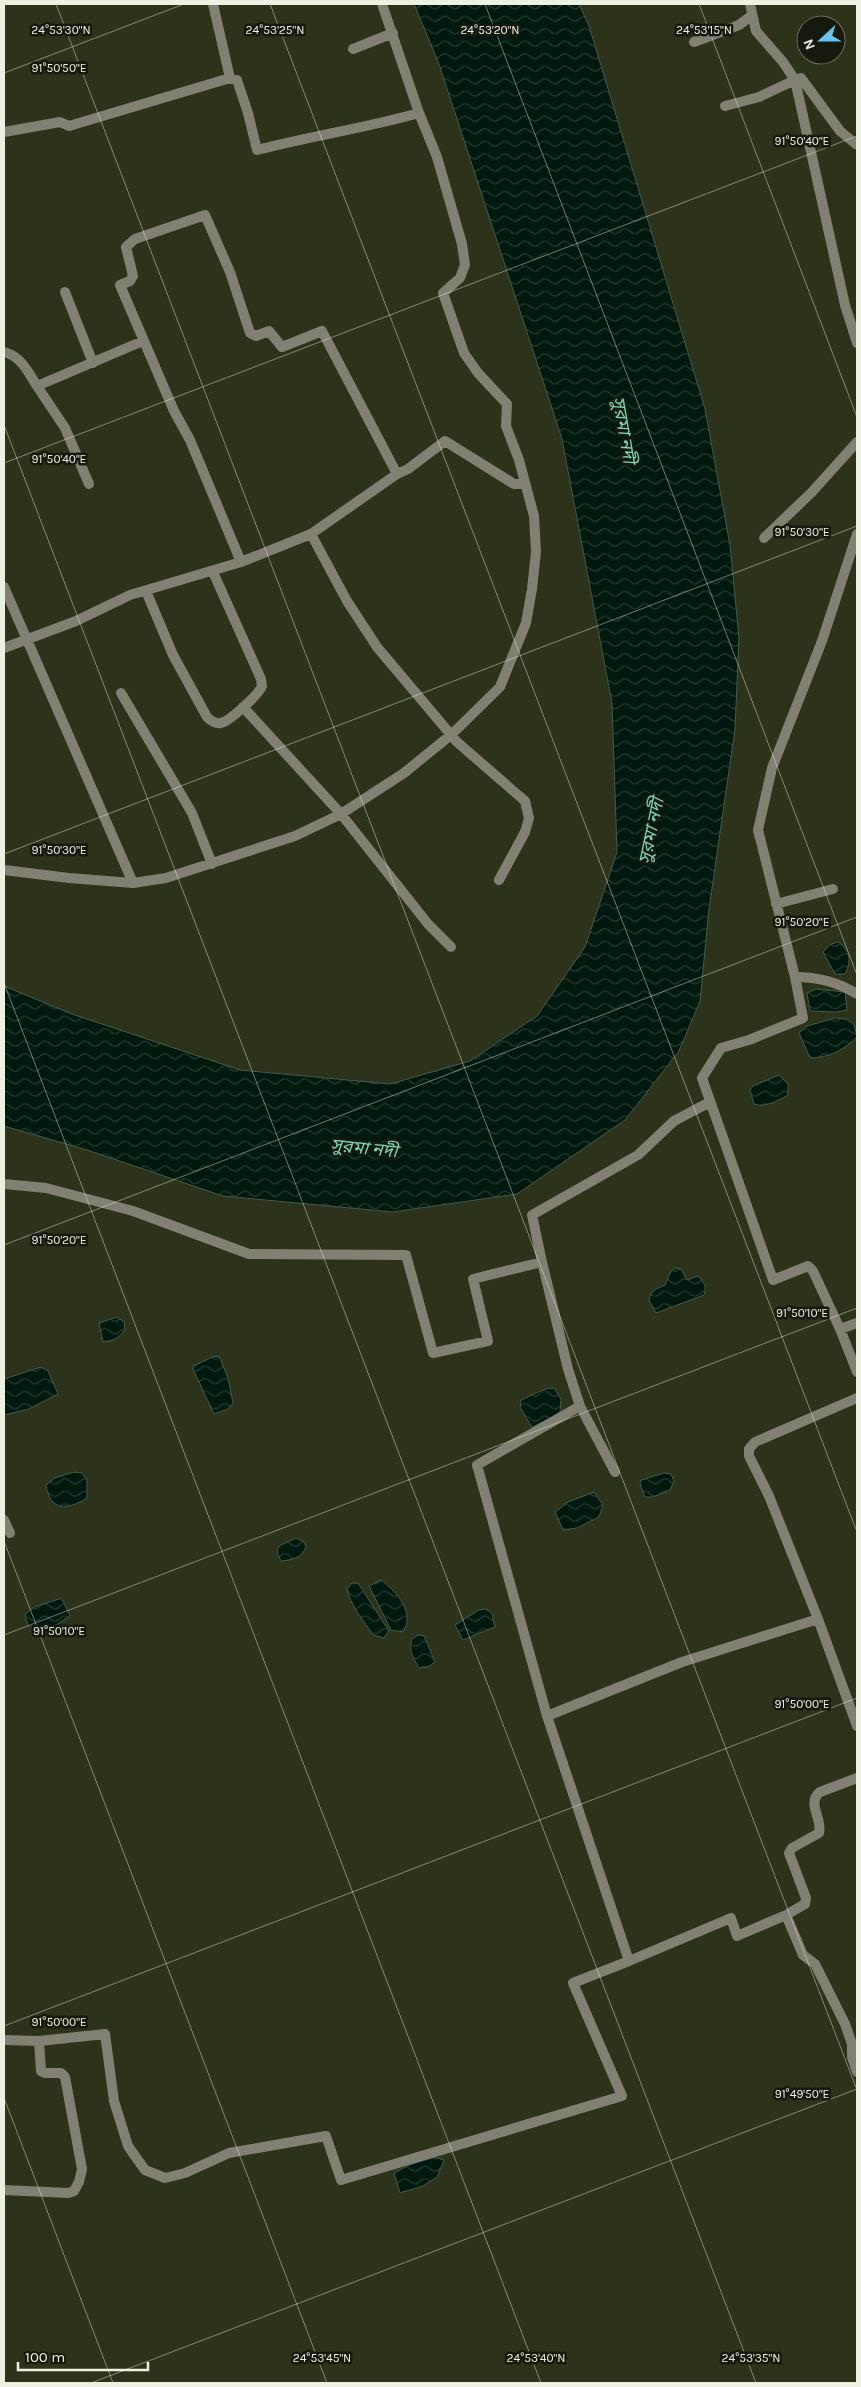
<svg xmlns="http://www.w3.org/2000/svg" width="861" height="2387" viewBox="0 0 861 2387" font-family="Karla,'Noto Sans Bengali',sans-serif">
  <defs>
    <pattern id="water-waves" width="16" height="10" patternUnits="userSpaceOnUse" patternTransform="scale(1.25)"><rect width="16" height="10" fill="#00190f"/><path d="M0 5q4-4 8 0t8 0" fill="none" stroke="#263b32"/></pattern>
  </defs>
  <rect width="100%" height="100%" fill="#2c331a"/>
  <!-- water -->
  <path fill="url(#water-waves)" stroke="#475a4e" d="M 414,4 L 579,4 L 589,26 L 705,409 L 730,545 L 739,638 L 735,729 L 709,909 L 700,1001 L 679,1051 L 625,1120 L 517,1194 L 393,1212 L 223,1196 L 87,1150 L 4,1126 L 4,986 L 72,1014 L 240,1070 L 390,1084 L 470,1061 L 537,1016 L 585,947 L 617,852 L 612,703 L 562,439 L 439,64 Z
    M 838,942 C 850,950 852,961 845,974 L 835,974 L 823,952 L 831,944 Z
    M 816,989 L 845,992 L 847,1010 L 836,1012 L 810,1011 L 807,993 Z
    M 835,1018 L 846,1019 L 854,1024 L 857,1037 C 844,1050 828,1058 810,1058 L 799,1033 L 807,1026 Z
    M 779,1075 L 788,1084 L 788,1095 C 777,1101 765,1108 754,1104 L 750,1090 L 753,1086 Z
    M 675,1268 L 681,1269 L 687,1280 L 698,1276 C 704,1282 707,1286 704,1295 L 656,1313 L 649,1300 C 651,1290 656,1289 665,1285 L 671,1271 Z
    M 117,1317 L 124,1322 L 125,1329 C 120,1338 113,1341 103,1342 L 99,1323 Z
    M 219,1356 L 228,1378 L 233,1403 L 228,1409 L 214,1414 L 193,1369 L 194,1366 L 212,1357 Z
    M 41,1367 L 48,1371 L 58,1394 L 29,1409 L 4,1415 L 4,1379 Z
    M 554,1388 L 561,1399 L 560,1413 L 533,1427 L 531,1426 L 520,1407 L 521,1400 L 545,1389 Z
    M 74,1472 L 82,1473 L 87,1480 L 87,1498 C 68,1510 50,1512 46,1485 L 55,1478 Z
    M 664,1473 L 671,1474 L 674,1481 L 670,1490 L 653,1497 L 645,1497 L 640,1484 L 641,1480 Z
    M 594,1492 L 603,1505 L 599,1517 L 577,1528 L 563,1530 L 555,1512 L 568,1502 Z
    M 296,1538 L 304,1542 L 306,1547 C 302,1558 292,1560 281,1561 L 277,1552 L 279,1546 Z
    M 381,1580 C 396,1591 416,1613 403,1632 L 391,1630 L 369,1586 Z
    M 352,1583 L 358,1583 L 389,1631 L 384,1638 L 373,1635 C 364,1621 350,1605 347,1589 Z
    M 59,1599 L 62,1599 L 70,1616 L 56,1625 L 37,1630 L 28,1625 L 25,1615 L 34,1607 Z
    M 486,1609 L 492,1614 L 495,1627 L 463,1640 L 455,1625 L 479,1610 Z
    M 418,1635 L 424,1636 L 435,1662 L 428,1667 L 419,1668 C 413,1658 408,1650 412,1639 Z
    M 435,2157 L 444,2160 L 437,2177 L 423,2186 L 400,2193 L 394,2173 L 409,2165 Z"/>
  <g fill="none" stroke-linecap="round" stroke-linejoin="round">
    <!-- minor -->
    <path stroke="#827f73" stroke-width="10" d="M 750,4 L 756,31 L 783,62 L 795,80 L 801,78 L 840,131 L 857,145
      M 694,42 L 739,25 L 751,16
      M 353,49 L 393,33
      M 230,78 L 237,80 L 248,113 L 257,150 C 311,136 366,128 419,113
      M 725,106 L 759,97 L 795,80 L 845,305 L 857,343
      M 4,132 L 60,122 L 69,126 L 230,78 L 213,4
      M 65,292 L 93,363
      M 4,352 C 21,356 28,372 37,386
      M 89,484 L 65,428 L 37,386 L 143,341
      M 311,534 L 347,601 L 377,647 L 457,742 L 525,801 L 529,818 L 525,832 L 499,880
      M 857,534 L 822,641 L 772,768 L 758,830 L 795,977 L 803,1018 L 749,1040 L 721,1048 L 702,1078 L 773,1280 L 808,1266 L 813,1271 L 840,1329 L 857,1323
      M 764,538 L 812,492 L 857,442
      M 241,562 L 190,440 L 174,411 L 120,285 L 130,281 L 133,276 L 126,247 L 135,239 L 205,215 L 230,272 L 250,333 L 256,336 L 269,331 L 282,347 L 322,331 L 397,474
      M 4,587 L 133,883
      M 146,591 L 173,655 L 207,717 C 211,721 216,724 221,723 C 230,721 259,694 262,686 L 261,679 L 213,572
      M 4,648 L 76,621 L 130,595 L 241,562 L 311,534 L 397,474 L 408,469 L 445,441 L 514,484 L 524,484
      M 121,693 L 192,813 L 212,864
      M 243,707 L 341,814 L 428,924 L 451,947
      M 4,870 L 69,878 L 133,883 L 166,878 L 295,836 L 341,814 L 404,773 L 452,734 L 500,687 L 526,623 L 532,589 L 536,552 L 534,516 L 519,460 L 506,426 L 507,404 L 478,373 L 464,353 L 443,293 L 460,278 L 465,265 L 462,244 L 437,157 L 419,113 L 382,4
      M 776,904 L 833,889
      M 795,977 C 819,977 838,982 857,994
      M 4,1184 L 46,1188 L 133,1211 L 249,1254 L 406,1255 L 433,1353 L 488,1341 L 473,1279 L 542,1262 L 532,1215 L 638,1155 L 674,1121 L 710,1102
      M 542,1262 L 568,1369 L 580,1406 L 615,1472
      M 840,1329 L 857,1372
      M 857,1398 L 755,1442 L 749,1449 L 749,1456 L 769,1496 L 818,1619 L 857,1726
      M 4,1520 L 10,1533
      M 547,1716 L 477,1465 L 580,1406
      M 786,1915 L 805,1904 L 806,1898 L 789,1853 L 792,1848 L 819,1833 C 823,1819 806,1803 820,1792 L 857,1778
      M 629,1961 L 731,1918 L 737,1936 L 786,1915 L 803,1955 L 815,1964 L 845,2024 L 852,2044 L 852,2057 L 857,2072
      M 4,2040 L 39,2041 L 105,2034 L 114,2101 L 128,2146 L 145,2170 L 165,2178 L 185,2173 L 229,2153 L 326,2136 L 341,2180 L 622,2096 L 573,1983 L 629,1961 L 547,1716 L 682,1662 L 818,1619
      M 4,2190 L 68,2193 L 74,2191 L 79,2182 L 82,2169 L 65,2077 L 61,2073 L 45,2073 L 41,2071 L 39,2041"/>
  </g>
  <!-- ticks -->
  <path fill="none" stroke="#edf1e2" stroke-width="1" stroke-opacity="0.45" d="M 56,4 L 857,2090M 270,4 L 857,1532M 485,4 L 857,975M 699,4 L 857,417M 4,73 L 184,4M 4,425 L 756,2383M 4,463 L 857,136M 4,854 L 857,526M 4,983 L 541,2383M 4,1245 L 857,917M 4,1541 L 327,2383M 4,1635 L 857,1308M 4,2026 L 857,1698M 4,2098 L 113,2383M 91,2383 L 857,2089"/>
  <g text-anchor="middle" stroke-width="5" stroke-linejoin="round" paint-order="stroke">
    <!-- water labels -->
    <g font-size="18" font-style="italic" fill="#7cd5b1" stroke="#16190e">
      <text transform="translate(624 430) rotate(80)" y="6">সুরমা নদী</text>
      <text transform="translate(651 831) rotate(-78)" y="6">সুরমা নদী</text>
      <text transform="translate(364 1148) rotate(6)" y="6">সুরমা নদী</text>
    </g>
  </g>
  <g font-size="12" text-anchor="middle" fill="#edf1e2" stroke="#16190e" stroke-width="5" stroke-linejoin="round" paint-order="stroke">
    <text x="61" y="34">24°53'30"N</text>
    <text x="275" y="34">24°53'25"N</text>
    <text x="490" y="34">24°53'20"N</text>
    <text x="704" y="34">24°53'15"N</text>
    <text x="59" y="72">91°50'50"E</text>
    <text x="802" y="145">91°50'40"E</text>
    <text x="59" y="463">91°50'40"E</text>
    <text x="802" y="536">91°50'30"E</text>
    <text x="59" y="854">91°50'30"E</text>
    <text x="802" y="926">91°50'20"E</text>
    <text x="59" y="1244">91°50'20"E</text>
    <text x="802" y="1317">91°50'10"E</text>
    <text x="59" y="1635">91°50'10"E</text>
    <text x="802" y="1708">91°50'00"E</text>
    <text x="59" y="2026">91°50'00"E</text>
    <text x="802" y="2098">91°49'50"E</text>
    <text x="322" y="2362">24°53'45"N</text>
    <text x="536" y="2362">24°53'40"N</text>
    <text x="751" y="2362">24°53'35"N</text>
  </g>
  <!-- border -->
  <rect width="861" height="2387" fill="none" stroke="#edf1e2" stroke-width="10"/>
  <!-- north arrow -->
  <g transform="translate(821 40) rotate(249)"><circle r="24" fill="#16190e" stroke="#6c6f63"/>
  <path d="M0-4L9 19L0 12L-9 19Z" fill="#6bc3f2"/>
  <text y="-8" font-size="14" font-weight="bold" text-anchor="middle" fill="#edf1e2">N</text>
  </g>
  <!-- scale -->
  <path d="M18 2362v8h130v-8" fill="none" stroke="#edf1e2" stroke-width="2.5"/>
  <text x="25" y="2362" font-size="15" fill="#edf1e2" stroke="#16190e" stroke-width="4" paint-order="stroke">100 m</text>
</svg>
